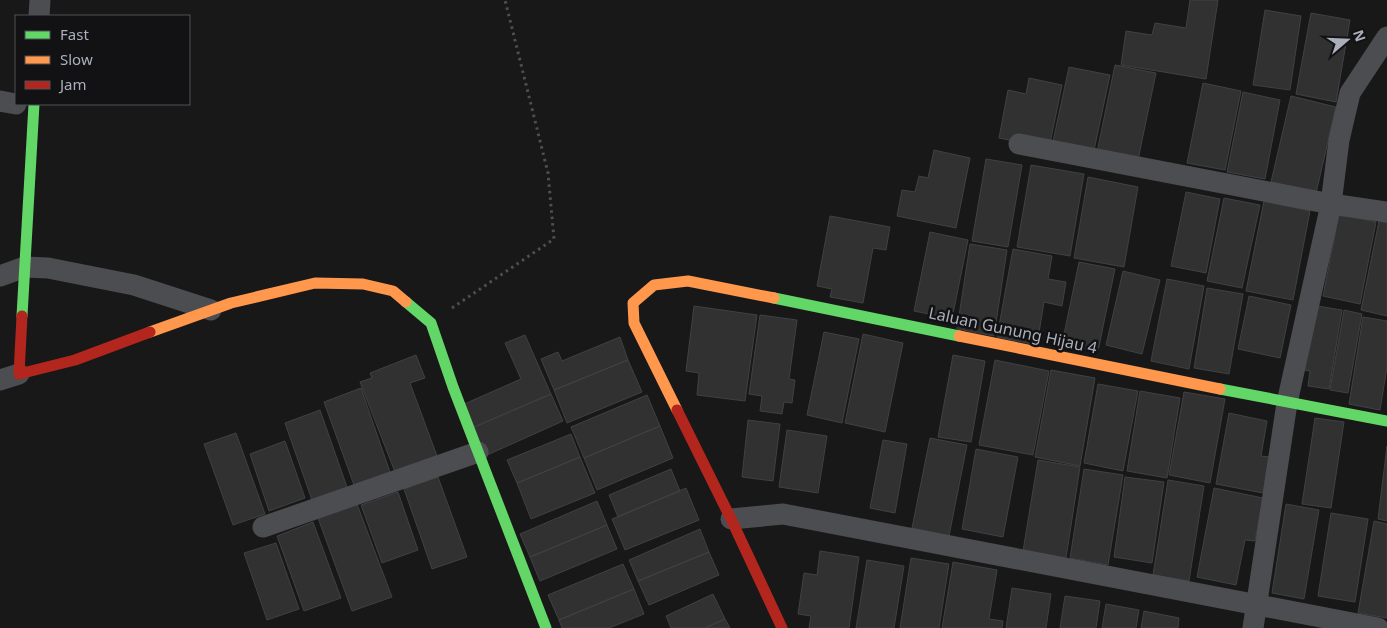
<svg xmlns="http://www.w3.org/2000/svg" width="1387" height="628" viewBox="0 0 1387 628" font-family="'Noto Sans',sans-serif">
  <rect width="100%" height="100%" fill="#181818"/>
  <!-- building -->
  <path fill="#313132" stroke="#404144" d="M 1190,0 L 1218,0 L 1206,79 L 1121,65 L 1126,31 L 1152,35 L 1155,23 L 1186,28 Z
    M 1265,10 L 1301,16 L 1290,90 L 1253,85 Z
    M 1311,13 L 1350,20 L 1336,102 L 1296,94 Z
    M 1115,65 L 1156,73 L 1138,160 L 1097,152 Z
    M 1069,67 L 1110,75 L 1093,155 L 1052,146 Z
    M 1029,78 L 1062,85 L 1049,148 L 999,138 L 1008,90 L 1026,94 Z
    M 1203,83 L 1241,91 L 1225,170 L 1187,163 Z
    M 1243,92 L 1280,100 L 1265,179 L 1227,172 Z
    M 1291,96 L 1336,107 L 1316,193 L 1271,182 Z
    M 934,150 L 970,158 L 956,228 L 897,216 L 902,190 L 915,192 L 919,176 L 928,178 Z
    M 986,159 L 1022,165 L 1008,247 L 972,241 Z
    M 1031,165 L 1084,174 L 1070,256 L 1017,247 Z
    M 1088,177 L 1138,187 L 1124,267 L 1074,258 Z
    M 1186,192 L 1220,199 L 1206,273 L 1171,266 Z
    M 1224,198 L 1260,205 L 1242,288 L 1207,281 Z
    M 1264,201 L 1310,211 L 1293,300 L 1246,291 Z
    M 1339,214 L 1376,222 L 1360,304 L 1323,296 Z
    M 830,216 L 890,227 L 886,250 L 873,248 L 863,303 L 830,297 L 832,289 L 817,286 Z
    M 1379,221 L 1387,223 L 1387,316 L 1361,310 Z
    M 930,232 L 968,240 L 952,319 L 914,311 Z
    M 970,244 L 1007,250 L 994,336 L 957,329 Z
    M 1013,249 L 1052,256 L 1048,279 L 1066,282 L 1062,306 L 1044,302 L 1037,345 L 997,337 Z
    M 1079,262 L 1115,269 L 1098,351 L 1062,344 Z
    M 1123,271 L 1160,280 L 1142,354 L 1106,345 Z
    M 1167,279 L 1204,286 L 1189,369 L 1151,361 Z
    M 1207,288 L 1243,294 L 1229,374 L 1194,368 Z
    M 1249,296 L 1291,305 L 1280,358 L 1238,349 Z
    M 1311,305 L 1342,310 L 1329,389 L 1308,386 L 1310,371 L 1300,369 Z
    M 694,306 L 757,315 L 745,401 L 697,395 L 699,373 L 686,371 Z
    M 1344,310 L 1362,314 L 1348,393 L 1330,390 Z
    M 760,315 L 797,320 L 789,379 L 795,380 L 792,403 L 784,402 L 782,414 L 760,411 L 762,396 L 749,394 Z
    M 1363,317 L 1387,321 L 1387,367 L 1380,410 L 1349,404 Z
    M 824,332 L 859,339 L 842,423 L 807,415 Z
    M 863,334 L 903,343 L 885,432 L 845,423 Z
    M 525,335 L 551,394 L 472,428 L 462,405 L 521,379 L 505,343 Z
    M 620,337 L 628,360 L 554,390 L 541,359 L 558,352 L 562,361 Z
    M 416,355 L 425,378 L 410,383 L 437,456 L 395,472 L 360,382 L 372,378 L 370,373 Z
    M 953,355 L 985,361 L 971,442 L 938,437 Z
    M 628,360 L 642,392 L 567,423 L 554,390 Z
    M 995,360 L 1049,371 L 1033,455 L 979,445 Z
    M 1051,370 L 1095,378 L 1080,466 L 1035,457 Z
    M 1098,384 L 1138,391 L 1123,471 L 1084,463 Z
    M 361,388 L 390,472 L 354,485 L 324,402 Z
    M 1140,391 L 1180,398 L 1167,478 L 1127,471 Z
    M 1184,392 L 1225,399 L 1210,483 L 1169,475 Z
    M 551,394 L 563,421 L 485,456 L 472,428 Z
    M 647,395 L 660,426 L 584,458 L 571,427 Z
    M 320,410 L 348,490 L 313,503 L 285,423 Z
    M 1229,413 L 1267,421 L 1261,456 L 1269,457 L 1263,493 L 1216,484 Z
    M 1315,418 L 1344,422 L 1331,508 L 1302,504 Z
    M 748,420 L 780,424 L 773,481 L 742,477 Z
    M 660,426 L 673,458 L 597,490 L 584,458 Z
    M 787,430 L 827,436 L 818,493 L 779,487 Z
    M 236,433 L 265,514 L 233,525 L 204,444 Z
    M 571,434 L 580,457 L 517,483 L 507,460 Z
    M 930,438 L 967,445 L 949,536 L 912,528 Z
    M 883,440 L 907,444 L 895,513 L 870,508 Z
    M 285,441 L 305,498 L 269,511 L 250,454 Z
    M 1387,446 L 1387,521 L 1378,519 Z
    M 976,449 L 1018,457 L 1003,537 L 962,529 Z
    M 580,457 L 595,493 L 531,519 L 517,483 Z
    M 1038,460 L 1080,467 L 1066,558 L 1023,551 Z
    M 671,469 L 680,491 L 618,517 L 609,495 Z
    M 1084,469 L 1123,475 L 1108,565 L 1070,558 Z
    M 438,477 L 467,557 L 432,569 L 404,489 Z
    M 1125,477 L 1164,482 L 1152,563 L 1114,557 Z
    M 1168,480 L 1204,486 L 1189,581 L 1153,575 Z
    M 686,488 L 699,520 L 625,550 L 612,519 Z
    M 1214,488 L 1263,498 L 1255,541 L 1245,540 L 1236,585 L 1197,577 Z
    M 398,492 L 418,550 L 382,563 L 361,505 Z
    M 597,501 L 607,525 L 530,557 L 520,534 Z
    M 357,504 L 392,597 L 352,611 L 318,518 Z
    M 1286,504 L 1319,510 L 1304,599 L 1272,593 Z
    M 1331,513 L 1368,519 L 1355,602 L 1318,596 Z
    M 1374,521 L 1387,524 L 1387,618 L 1358,613 Z
    M 313,522 L 341,598 L 304,611 L 277,536 Z
    M 607,525 L 617,549 L 540,581 L 530,557 Z
    M 700,529 L 709,552 L 638,581 L 629,560 Z
    M 276,543 L 299,609 L 267,620 L 244,553 Z
    M 820,551 L 859,557 L 849,628 L 809,628 L 811,616 L 798,614 L 804,573 L 817,575 Z
    M 709,552 L 719,575 L 649,605 L 638,581 Z
    M 911,558 L 949,564 L 939,628 L 900,628 Z
    M 867,560 L 904,566 L 894,628 L 856,628 Z
    M 953,562 L 997,570 L 989,619 L 1003,621 L 1002,628 L 942,628 Z
    M 623,564 L 634,589 L 559,620 L 548,595 Z
    M 1012,588 L 1051,594 L 1046,628 L 1006,628 Z
    M 634,589 L 644,614 L 609,628 L 562,628 L 559,620 Z
    M 713,594 L 725,619 L 705,628 L 671,628 L 666,616 Z
    M 1065,596 L 1100,601 L 1096,628 L 1060,628 Z
    M 1106,604 L 1139,610 L 1136,628 L 1102,628 Z
    M 1144,611 L 1179,618 L 1178,628 L 1141,628 Z
    M 725,619 L 730,628 L 705,628 Z"/>
  <g fill="none" stroke-linecap="round" stroke-linejoin="round">
    <!-- path -->
    <path stroke="#4e4f53" stroke-width="3" stroke-dasharray="2.5 4" stroke-linecap="butt" d="M 452,308 L 554,239 L 548,173 L 505,0"/>
    <!-- street -->
    <path stroke="#4c4d51" stroke-width="21" d="M 39,16 L 40,0
      M 0,101 L 16,104
      M 1019,144 L 1331,204 L 1387,212
      M 0,276 L 25,267 L 48,268 L 134,285 L 211,310
      M 0,380 L 19,374
      M 731,519 L 783,514 L 1378,628
      M 263,527 L 478,452
      M 1253,628 L 1287,403 L 1331,204 L 1339,140 L 1350,93 L 1387,37"/>
    <!-- fast -->
    <path stroke="#63d668" stroke-width="11" d="M 774,298 L 959,336
      M 406,302 L 431,323 L 453,387 L 546,628
      M 22,316 L 34,104
      M 1220,389 L 1387,421"/>
    <!-- slow -->
    <path stroke="#ff974d" stroke-width="11" d="M 150,332 L 231,303 L 315,283 L 363,284 L 393,291 L 406,302
      M 959,336 L 1220,389
      M 677,410 L 634,323 L 633,303 L 654,285 L 688,281 L 774,298"/>
    <!-- jam -->
    <path stroke="#b3261e" stroke-width="11" d="M 22,316 L 19,374 L 75,360 L 150,332
      M 677,410 L 731,519 L 782,628"/>
  </g>
  <g text-anchor="middle" stroke-width="5" stroke-linejoin="round" paint-order="stroke">
    <!-- street labels -->
    <g font-size="16" fill="#aaafb9" stroke="#121214">
      <text transform="translate(1013 330) rotate(12)" y="6">Laluan Gunung Hijau 4</text>
    </g>
  </g>
  <!-- legend -->
  <rect x="15" y="15" width="175" height="90" fill="#121214" stroke="#4f5156"/>
  <rect x="25" y="31" width="25" height="8" fill="#63d668" stroke="#4f5156"/>
  <text x="60" y="40" font-size="15" fill="#aaafb9">Fast</text>
  <rect x="25" y="56" width="25" height="8" fill="#ff974d" stroke="#4f5156"/>
  <text x="60" y="65" font-size="15" fill="#aaafb9">Slow</text>
  <rect x="25" y="81" width="25" height="8" fill="#b3261e" stroke="#4f5156"/>
  <text x="60" y="90" font-size="15" fill="#aaafb9">Jam</text>
  <!-- north arrow -->
  <g transform="translate(1347 40) rotate(71)" stroke="#121214" stroke-width="4" paint-order="stroke">
  <path d="M0-4L9 19L0 12L-9 19Z" fill="#aaafb9"/>
  <text y="-8" font-size="14" font-weight="bold" text-anchor="middle" fill="#aaafb9">N</text>
  </g>
</svg>
